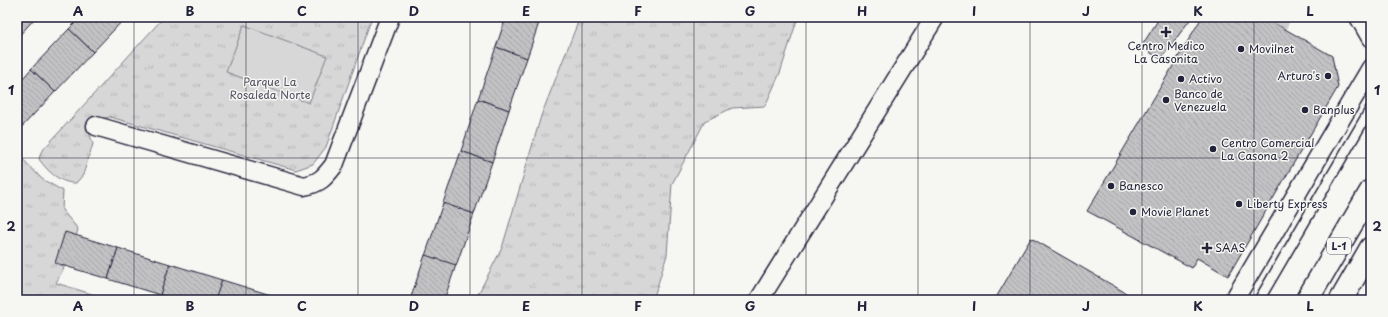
<svg xmlns="http://www.w3.org/2000/svg" width="1388" height="317" font-family="'Playpen Sans',sans-serif">
	<style>
		.grass { fill: url(#grass-tufts); stroke: #7c7c89 }
		.pitch { fill: #d7d7d7; stroke: #7c7c89 }
		.building { fill: url(#building-back-hatch); stroke: #22223b }
		.lines { fill: none; stroke-linecap: round; stroke-linejoin: round }
		.street-tunnel { stroke: #cccccd; stroke-width: 18; stroke-dasharray: 18 9; stroke-linecap: butt }
		.lane-casing { stroke: #22223b; stroke-width: 12 }
		.street-casing { stroke: #22223b; stroke-width: 21 }
		.primary-casing { stroke: #22223b; stroke-width: 25 }
		.lane { stroke: #f6f6f2; stroke-width: 9 }
		.street { stroke: #f6f6f2; stroke-width: 18 }
		.primary { stroke: #f6f6f2; stroke-width: 22 }
		.grid { fill: none; stroke: #22223b; stroke-width: 1; stroke-opacity: 0.55 }
		.poi-dot { fill: #22223b; stroke: #f6f6f2; stroke-width: 1.5 }
		.labels { text-anchor: middle; stroke-width: 3; stroke-linejoin: round; paint-order: stroke }
		.shield { fill: #f6f6f2; stroke: #626272; stroke-width: 1 }
		.shield-label { font-size: 10px; font-weight: bold; fill: #22223b }
		.poi-label { font-size: 11px; fill: #22223b; stroke: #f6f6f2; text-anchor: start }
		.park-label { font-size: 11px; fill: #4f4f62; stroke: #f6f6f2 }
		.neatline { fill: none; stroke: #22223b; stroke-width: 1.5 }
		.grid-label { font-size: 13px; text-anchor: middle; font-weight: bold; fill: #22223b }
	</style>
	<defs>
		<pattern id="grass-tufts" width="24" height="20" patternUnits="userSpaceOnUse"><rect width="24" height="20" fill="#d7d7d7"/><path d="M3 7l-1-3M5 7V3M7 7l1-3M15 17l-1-3M17 17v-4M19 17l1-3" fill="none" stroke="#b8b8b9"/></pattern>
		<pattern id="building-back-hatch" width="6" height="6" patternUnits="userSpaceOnUse"><rect width="6" height="6" fill="#c2c2c4"/><path d="M-1 5l2 2M0 0l6 6M5-1l2 2" fill="none" stroke="#a6a6a9"/></pattern>
	</defs>
	<rect width="100%" height="100%" fill="#f6f6f2"/>
	<filter id="ink" filterUnits="userSpaceOnUse"><feTurbulence type="fractalNoise" baseFrequency=".025" numOctaves="2"/><feDisplacementMap in="SourceGraphic" scale="8" xChannelSelector="R" yChannelSelector="G"/><feConvolveMatrix kernelMatrix="1 2 1 2 8 2 1 2 1" color-interpolation-filters="sRGB"/></filter>
	<g filter="url(#ink)">
		<g class="grass">
			<path d="M164 17H372L326 147 313 164 296 170 110 117 96 120C90 130 89 135 93 144L83 175 76 183C61 184 47 171 39 159L41 152Z"/>
			<polygon points="580,17 798,17 780,73 765,106 732,108 705,121 672,184 667,255 653,300 475,300 502,248 541,116"/>
			<polygon points="17,153 42,179 63,191 62,210 78,229 72,252 56,283 111,300 17,300"/>
		</g>
		<polygon class="pitch" points="244,25 327,56 309,103 226,72"/>
		<g class="building">
			<polygon points="17,17 36,17 17,38"/>
			<polygon points="81,17 126,17 93,52 69,29"/>
			<polygon points="506,17 541,17 527,58 496,47"/>
			<polygon points="1160,17 1192,17 1161,59 1141,47"/>
			<polygon points="1202,17 1264,17 1332,56 1338,87 1228,276 1197,258 1192,268 1087,211"/>
			<polygon points="69,29 93,52 55,92 31,69"/>
			<polygon points="496,47 527,58 509,110 478,99"/>
			<polygon points="31,69 55,92 17,132 17,85"/>
			<polygon points="478,99 509,110 492,162 461,151"/>
			<polygon points="461,151 492,162 474,214 443,203"/>
			<polygon points="443,203 474,214 456,266 425,256"/>
			<polygon points="65,232 118,248 108,279 55,263"/>
			<polygon points="1031,238 1138,300 1004,300 997,296"/>
			<polygon points="118,248 170,264 160,295 108,279"/>
			<polygon points="425,255 456,265 444,300 410,300"/>
			<polygon points="170,264 222,280 216,300 176,300 160,295"/>
			<polygon points="222,280 274,296 273,300 215,300"/>
			<polygon points="274,296 288,300 273,300"/>
		</g>
		<g class="lines">
			<polyline class="street-tunnel" points="1278,25 1282,17"/>
			<defs>
				<polyline id="lane" points="1259,300 1371,108"/>
				<g id="street">
					<polyline points="1359,17 1371,38"/>
					<path d="M96 126 304 186C320 183 324 178 334 165L390 17"/>
					<polyline points="759,300 935,17"/>
					<polyline points="1234,300 1371,68"/>
				</g>
				<g id="primary">
					<polyline points="1307,300 1371,191"/>
					<polyline points="1341,300 1371,248"/>
				</g>
			</defs>
			<use href="#lane" class="lane-casing"/>
			<use href="#street" class="street-casing"/>
			<use href="#primary" class="primary-casing"/>
			<use href="#lane" class="lane"/>
			<use href="#street" class="street"/>
			<use href="#primary" class="primary"/>
		</g>
	</g>
	<path class="grid" d="M134 17V300M246 17V300M358 17V300M470 17V300M582 17V300M694 17V300M806 17V300M918 17V300M1030 17V300M1142 17V300M1254 17V300M17 158H1371"/>
	<g class="poi-dot">
		<path d="M1164 26h4v4h4v4h-4v4h-4v-4h-4v-4h4z"/>
		<circle cx="1241" cy="49" r="4"/>
		<circle cx="1328" cy="76" r="4"/>
		<circle cx="1181" cy="79" r="4"/>
		<circle cx="1166" cy="100" r="4"/>
		<circle cx="1305" cy="110" r="4"/>
		<circle cx="1213" cy="149" r="4"/>
		<circle cx="1111" cy="186" r="4"/>
		<circle cx="1239" cy="204" r="4"/>
		<circle cx="1133" cy="212" r="4"/>
		<path d="M1205 242h4v4h4v4h-4v4h-4v-4h-4v-4h4z"/>
	</g>
	<g class="labels">
		<rect class="shield" x="1327" y="238" width="24" height="16" rx="3"/>
		<g class="shield-label">
			<text x="1339" y="250">L-1</text>
		</g>
		<g class="poi-label">
			<text x="1166" y="50" text-anchor="middle">Centro Medico<tspan x="1166" dy="13">La Casonita</tspan></text>
			<text x="1249" y="53">Movilnet</text>
			<text x="1320" y="80" text-anchor="end">Arturo's</text>
			<text x="1189" y="83">Activo</text>
			<text x="1174" y="98">Banco de<tspan x="1174" dy="13">Venezuela</tspan></text>
			<text x="1313" y="114">Banplus</text>
			<text x="1221" y="147">Centro Comercial<tspan x="1221" dy="13">La Casona 2</tspan></text>
			<text x="1119" y="190">Banesco</text>
			<text x="1247" y="208">Liberty Express</text>
			<text x="1141" y="216">Movie Planet</text>
			<text x="1215" y="252">SAAS</text>
		</g>
		<g class="park-label">
			<text x="270" y="86">Parque La<tspan x="270" dy="13">Rosaleda Norte</tspan></text>
		</g>
	</g>
	<rect width="1388" height="317" fill="none" stroke="#f6f6f2" stroke-width="44"/>
	<rect x="22" y="22" width="1344" height="273" class="neatline"/>
	<g class="grid-label">
		<text x="78" y="16">A</text>
		<text x="190" y="16">B</text>
		<text x="302" y="16">C</text>
		<text x="414" y="16">D</text>
		<text x="526" y="16">E</text>
		<text x="638" y="16">F</text>
		<text x="750" y="16">G</text>
		<text x="862" y="16">H</text>
		<text x="974" y="16">I</text>
		<text x="1086" y="16">J</text>
		<text x="1198" y="16">K</text>
		<text x="1310" y="16">L</text>
		<text x="11" y="95">1</text>
		<text x="1377" y="95">1</text>
		<text x="11" y="231">2</text>
		<text x="1377" y="231">2</text>
		<text x="78" y="311">A</text>
		<text x="190" y="311">B</text>
		<text x="302" y="311">C</text>
		<text x="414" y="311">D</text>
		<text x="526" y="311">E</text>
		<text x="638" y="311">F</text>
		<text x="750" y="311">G</text>
		<text x="862" y="311">H</text>
		<text x="974" y="311">I</text>
		<text x="1086" y="311">J</text>
		<text x="1198" y="311">K</text>
		<text x="1310" y="311">L</text>
	</g>
</svg>
